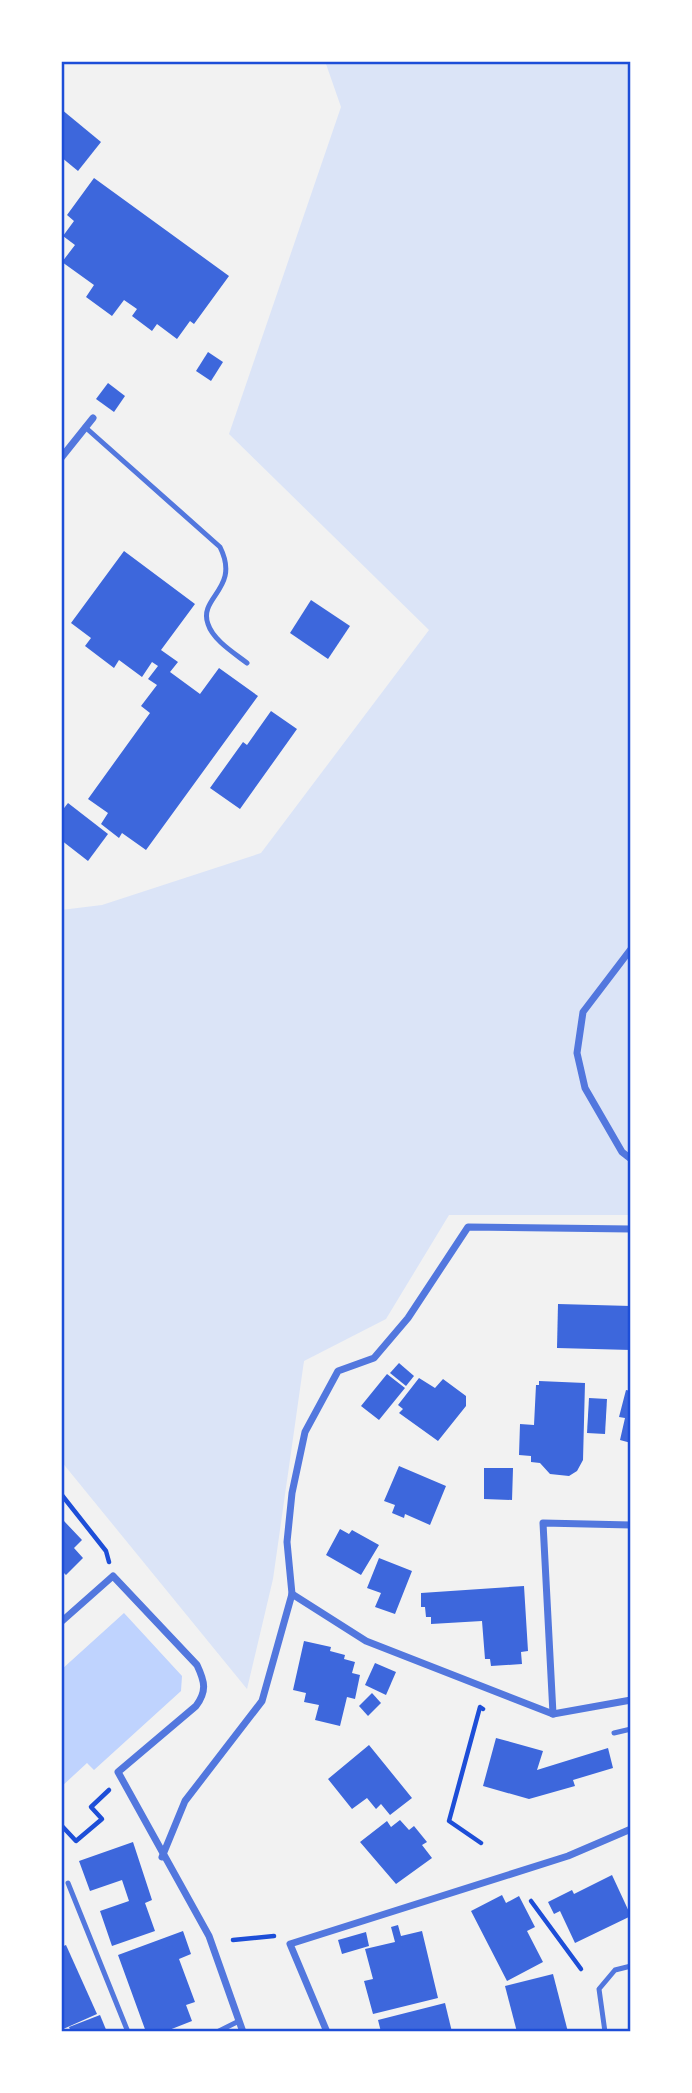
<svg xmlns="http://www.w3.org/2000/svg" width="692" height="2093" font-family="Helvetica,sans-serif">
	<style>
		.green { fill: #dbe4f7 }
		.water { fill: #bfd3fe }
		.building { fill: #3d67dc }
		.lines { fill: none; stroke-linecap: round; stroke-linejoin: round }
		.path { stroke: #1d4ed8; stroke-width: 4.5 }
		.service { stroke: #5277de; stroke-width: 5 }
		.minor { stroke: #5277de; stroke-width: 7 }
		.neatline { fill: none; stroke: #1d4ed8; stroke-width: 2.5 }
	</style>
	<rect width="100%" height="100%" fill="#f2f2f2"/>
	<polygon class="green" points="325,61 631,61 631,1215 449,1215 386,1319 304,1361 273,1579 247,1689 61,1461 61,910 102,905 261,853 429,630 229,434 341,107"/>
	<polygon class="water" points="124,1613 182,1676 181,1691 94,1770 87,1763 61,1787 61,1670"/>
	<g class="building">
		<polygon points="61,109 101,142 78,171 61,157"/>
		<polygon points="94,178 229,276 194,324 190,321 177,339 157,324 152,331 132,316 137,309 124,300 112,316 86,297 94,285 62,262 75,245 63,236 74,221 67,215"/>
		<polygon points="208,352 223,362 211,381 196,371"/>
		<polygon points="108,383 125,396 114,412 96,399"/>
		<polygon points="124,551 195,604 161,650 178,662 170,672 200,694 219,668 258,696 146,850 122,833 119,838 101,824 108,813 88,799 150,713 141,706 157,685 148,679 158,666 152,662 142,677 119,660 114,668 85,646 91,638 71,623"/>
		<polygon points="311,600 350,626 328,659 290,633"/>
		<polygon points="271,711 297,729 240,809 210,788 243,742 247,745"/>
		<polygon points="68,803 108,834 88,861 61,840 61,812"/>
		<polygon points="558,1304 631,1306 631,1350 557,1348"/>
		<polygon points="399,1363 414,1376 406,1386 390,1373"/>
		<polygon points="387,1374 405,1388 379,1420 361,1406"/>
		<polygon points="419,1378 435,1388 443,1379 466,1396 466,1406 438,1441 399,1413 403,1409 398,1405"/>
		<polygon points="539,1381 585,1383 583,1460 577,1471 569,1476 550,1474 540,1463 531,1462 531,1456 519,1455 520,1424 534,1425 536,1385 539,1385"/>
		<polygon points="626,1390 631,1391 631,1443 620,1440 625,1418 619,1417"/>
		<polygon points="589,1398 607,1399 605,1434 587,1433"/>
		<polygon points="399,1466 446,1486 430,1525 405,1514 404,1518 392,1513 395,1505 384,1501"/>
		<polygon points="484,1468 513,1468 512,1500 484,1499"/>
		<polygon points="64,1521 82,1540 74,1548 83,1558 66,1575 61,1570 61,1524"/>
		<polygon points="340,1529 349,1534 352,1530 379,1545 361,1575 326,1555"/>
		<polygon points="379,1558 412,1571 395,1614 375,1607 381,1593 367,1588"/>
		<polygon points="524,1586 528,1651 521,1652 522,1664 491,1666 490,1659 485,1659 482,1621 431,1624 431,1617 426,1617 425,1607 421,1607 421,1593"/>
		<polygon points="304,1641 331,1647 330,1651 345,1655 344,1659 355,1662 352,1673 360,1675 355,1699 347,1697 340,1726 315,1720 319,1705 304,1702 306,1693 293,1690"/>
		<polygon points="375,1663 396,1672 386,1695 365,1685"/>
		<polygon points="372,1693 381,1703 368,1716 359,1706"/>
		<polygon points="496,1738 543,1751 537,1770 608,1748 613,1768 573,1780 575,1786 529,1799 483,1786"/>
		<polygon points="369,1745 412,1798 390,1815 381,1804 376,1809 367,1798 352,1809 328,1779"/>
		<polygon points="400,1820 409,1830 414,1826 427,1842 422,1845 432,1858 396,1884 360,1842 387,1821 391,1827"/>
		<polygon points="133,1842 152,1900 145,1903 155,1931 112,1946 100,1911 129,1901 122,1880 90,1891 79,1861"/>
		<polygon points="612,1875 631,1916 575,1943 560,1911 554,1914 548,1902 572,1890 574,1894"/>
		<polygon points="502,1895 506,1903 519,1896 535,1927 527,1931 543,1962 507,1981 471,1911"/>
		<polygon points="398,1925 401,1936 422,1931 438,1998 373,2014 364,1981 373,1979 365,1949 395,1942 391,1927"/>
		<polygon points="183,1931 191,1954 179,1959 195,2002 186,2005 192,2021 164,2032 146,2032 118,1955"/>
		<polygon points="366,1932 369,1946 342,1954 338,1940"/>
		<polygon points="66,1945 97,2014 61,2030 61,1947"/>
		<polygon points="553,1974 568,2032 517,2032 505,1986"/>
		<polygon points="445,2003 452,2032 381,2032 378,2020"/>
		<polygon points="100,2015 107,2032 71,2032 69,2027"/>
	</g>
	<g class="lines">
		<g class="path">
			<polyline points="61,1494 106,1551 109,1562"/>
			<polyline points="61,1825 76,1841 102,1819 91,1807 109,1790"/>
			<polyline points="481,1843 449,1821 480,1707 483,1709"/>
			<polyline points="531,1901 581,1969"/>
			<polyline points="233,1940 274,1936"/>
		</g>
		<g class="service">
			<path d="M85 427 220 547C241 589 198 597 208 624 213 640 234 653 247 663"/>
			<polyline points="614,1733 631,1729"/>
			<polyline points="68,1883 128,2032"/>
			<polyline points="217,2032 239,2021"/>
			<polyline points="605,2032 599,1989 615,1970 631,1966"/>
		</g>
		<g class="minor">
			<polyline points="61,458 93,418"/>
			<polyline points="631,949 583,1012 577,1053 585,1088 622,1152 631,1159"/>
			<polyline points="292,1594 366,1641 553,1714 631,1700"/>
			<path d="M61 1622 113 1576 197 1665C205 1682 207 1691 196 1706L118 1772 209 1936 243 2032"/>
			<polyline points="553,1714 543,1523 631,1525"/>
			<polyline points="162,1857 185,1801 262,1701 292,1594 287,1542 292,1493 305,1432 338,1371 374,1358 408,1318 468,1227 631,1229"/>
			<polyline points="327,2032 290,1944 568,1856 631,1829"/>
		</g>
	</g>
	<rect width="692" height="2093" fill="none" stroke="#ffffff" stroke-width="126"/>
	<rect x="63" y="63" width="566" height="1967" class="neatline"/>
</svg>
